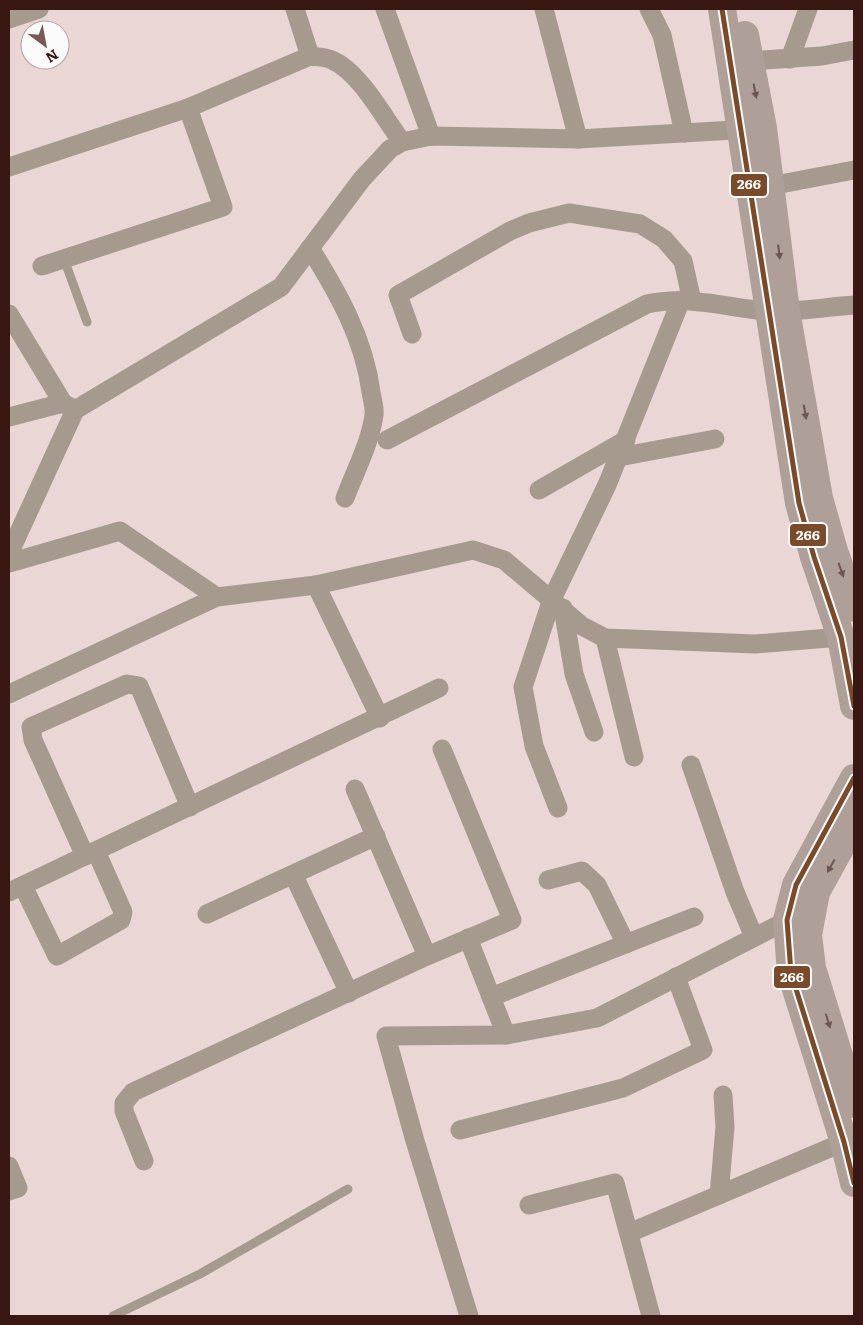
<svg xmlns="http://www.w3.org/2000/svg" width="863" height="1325" font-family="Literata,serif">
	<style>
		.lines { fill: none; stroke-linecap: round; stroke-linejoin: round }
		.lane { stroke: #a69a8e; stroke-width: 9 }
		.street { stroke: #a69a8e; stroke-width: 19 }
		.primary { stroke: #ae9f98; stroke-width: 28 }
		.bus-1-casing { stroke: #fafafa; stroke-width: 9 }
		.bus-1 { stroke: #7a4b2a; stroke-width: 5 }
		.oneway { fill: #6e554f }
		.line-badge { stroke: #fafafa; stroke-width: 2 }
		.badge-label { font-size: 14px; text-anchor: middle; font-weight: bold; fill: #fff }
	</style>
	<rect width="100%" height="100%" fill="#ead6d4"/>
	<g class="lines">
		<g class="lane">
			<polyline points="64,259 87,322"/>
			<polyline points="113,1316 200,1274 348,1189"/>
		</g>
		<g class="street">
			<polyline points="295,9 310,56"/>
			<polyline points="385,9 431,136"/>
			<polyline points="544,9 578,139"/>
			<polyline points="649,9 662,35 684,133"/>
			<polyline points="9,19 39,9"/>
			<polyline points="790,59 808,9"/>
			<polyline points="749,61 822,56 854,50"/>
			<path d="M9 167 188 108 310 56C317 57 326 57 332 60 360 72 384 118 402 142"/>
			<polyline points="770,186 854,170"/>
			<path d="M310 248C338 293 364 338 371 392 372 399 375 408 374 415 370 444 355 471 345 498"/>
			<polyline points="42,266 223,207 188,108"/>
			<polyline points="9,314 63,403 75,410"/>
			<polyline points="412,334 398,295 510,231 529,223 569,213 640,224 664,239 683,261 692,301"/>
			<polyline points="9,417 63,403"/>
			<path d="M387 440 647 304C686 295 726 307 765 311 794 313 825 307 854 305"/>
			<polyline points="619,457 715,439"/>
			<polyline points="539,490 626,440"/>
			<polyline points="9,554 75,410 281,287 362,179 390,149 402,142 431,136 578,139 752,129"/>
			<polyline points="9,563 120,531 217,597"/>
			<polyline points="316,585 380,718"/>
			<polyline points="563,608 574,674 594,732"/>
			<polyline points="605,638 634,757"/>
			<polyline points="9,694 217,597 316,585 473,550 504,560 582,626 605,638 755,644 841,637"/>
			<polyline points="691,765 735,892 754,937"/>
			<polyline points="355,789 427,956"/>
			<polyline points="558,808 534,746 523,687 552,599 607,485 681,300"/>
			<polyline points="85,856 33,740 31,727 127,684 139,686 190,807"/>
			<polyline points="294,876 349,993"/>
			<polyline points="548,880 582,871 597,885 626,944"/>
			<polyline points="23,886 57,956 121,920 123,912 96,851"/>
			<polyline points="9,892 439,688"/>
			<polyline points="207,914 376,836"/>
			<polyline points="468,938 506,1035"/>
			<polyline points="491,997 694,917"/>
			<polyline points="460,1130 623,1088 703,1050 676,977"/>
			<polyline points="144,1161 124,1111 124,1103 133,1092 427,956 512,920 442,749"/>
			<polyline points="9,1166 18,1188 9,1191"/>
			<polyline points="719,1195 725,1127 723,1095"/>
			<polyline points="529,1205 615,1183 651,1316"/>
			<polyline points="629,1233 844,1142"/>
			<polyline points="469,1316 415,1141 386,1036 506,1035 597,1018 796,916"/>
		</g>
		<g class="primary">
			<polyline points="722,9 799,503 814,557 841,637 854,706"/>
			<polyline points="745,35 763,128 786,311 819,498 834,551 854,608"/>
			<polyline points="854,778 796,885 787,920 791,973 844,1142 854,1183"/>
			<polyline points="854,823 816,892 808,935 812,968 854,1104"/>
		</g>
		<defs>
			<g id="bus-1">
				<polyline points="722,9 799,503 814,557 841,637 854,706"/>
				<polyline points="854,778 796,885 787,920 791,973 844,1142 854,1183"/>
			</g>
		</defs>
		<use href="#bus-1" class="bus-1-casing"/>
		<use href="#bus-1" class="bus-1"/>
	</g>
	<defs><path id="oneway-solid" d="M-6-.8H1V-3.2L6.5 0L1 3.2V.8H-6Z" transform="scale(1.25)"/></defs>
	<g class="oneway">
		<use href="#oneway-solid" transform="translate(755 91) rotate(79)"/>
		<use href="#oneway-solid" transform="translate(779 252) rotate(83)"/>
		<use href="#oneway-solid" transform="translate(805 412) rotate(80)"/>
		<use href="#oneway-solid" transform="translate(841 570) rotate(70)"/>
		<use href="#oneway-solid" transform="translate(831 866) rotate(119)"/>
		<use href="#oneway-solid" transform="translate(828 1021) rotate(73)"/>
	</g>
	<g class="line-badge">
		<rect x="730" y="173" width="38" height="24" rx="5" fill="#7a4b2a"/>
		<rect x="789" y="523" width="38" height="24" rx="5" fill="#7a4b2a"/>
		<rect x="773" y="965" width="38" height="24" rx="5" fill="#7a4b2a"/>
	</g>
	<g class="badge-label">
		<text x="749" y="189">266</text>
		<text x="808" y="540">266</text>
		<text x="792" y="982">266</text>
	</g>
	<rect width="863" height="1325" fill="none" stroke="#391814" stroke-width="20"/>
	<g transform="translate(45 45) rotate(148)"><circle r="24" fill="#fafafa" stroke="#ada09e"/>
	<path d="M0-4L9 19L0 12L-9 19Z" fill="#775a57"/>
	<text y="-8" font-size="14" font-weight="bold" text-anchor="middle" fill="#391814">N</text>
	</g>
</svg>
